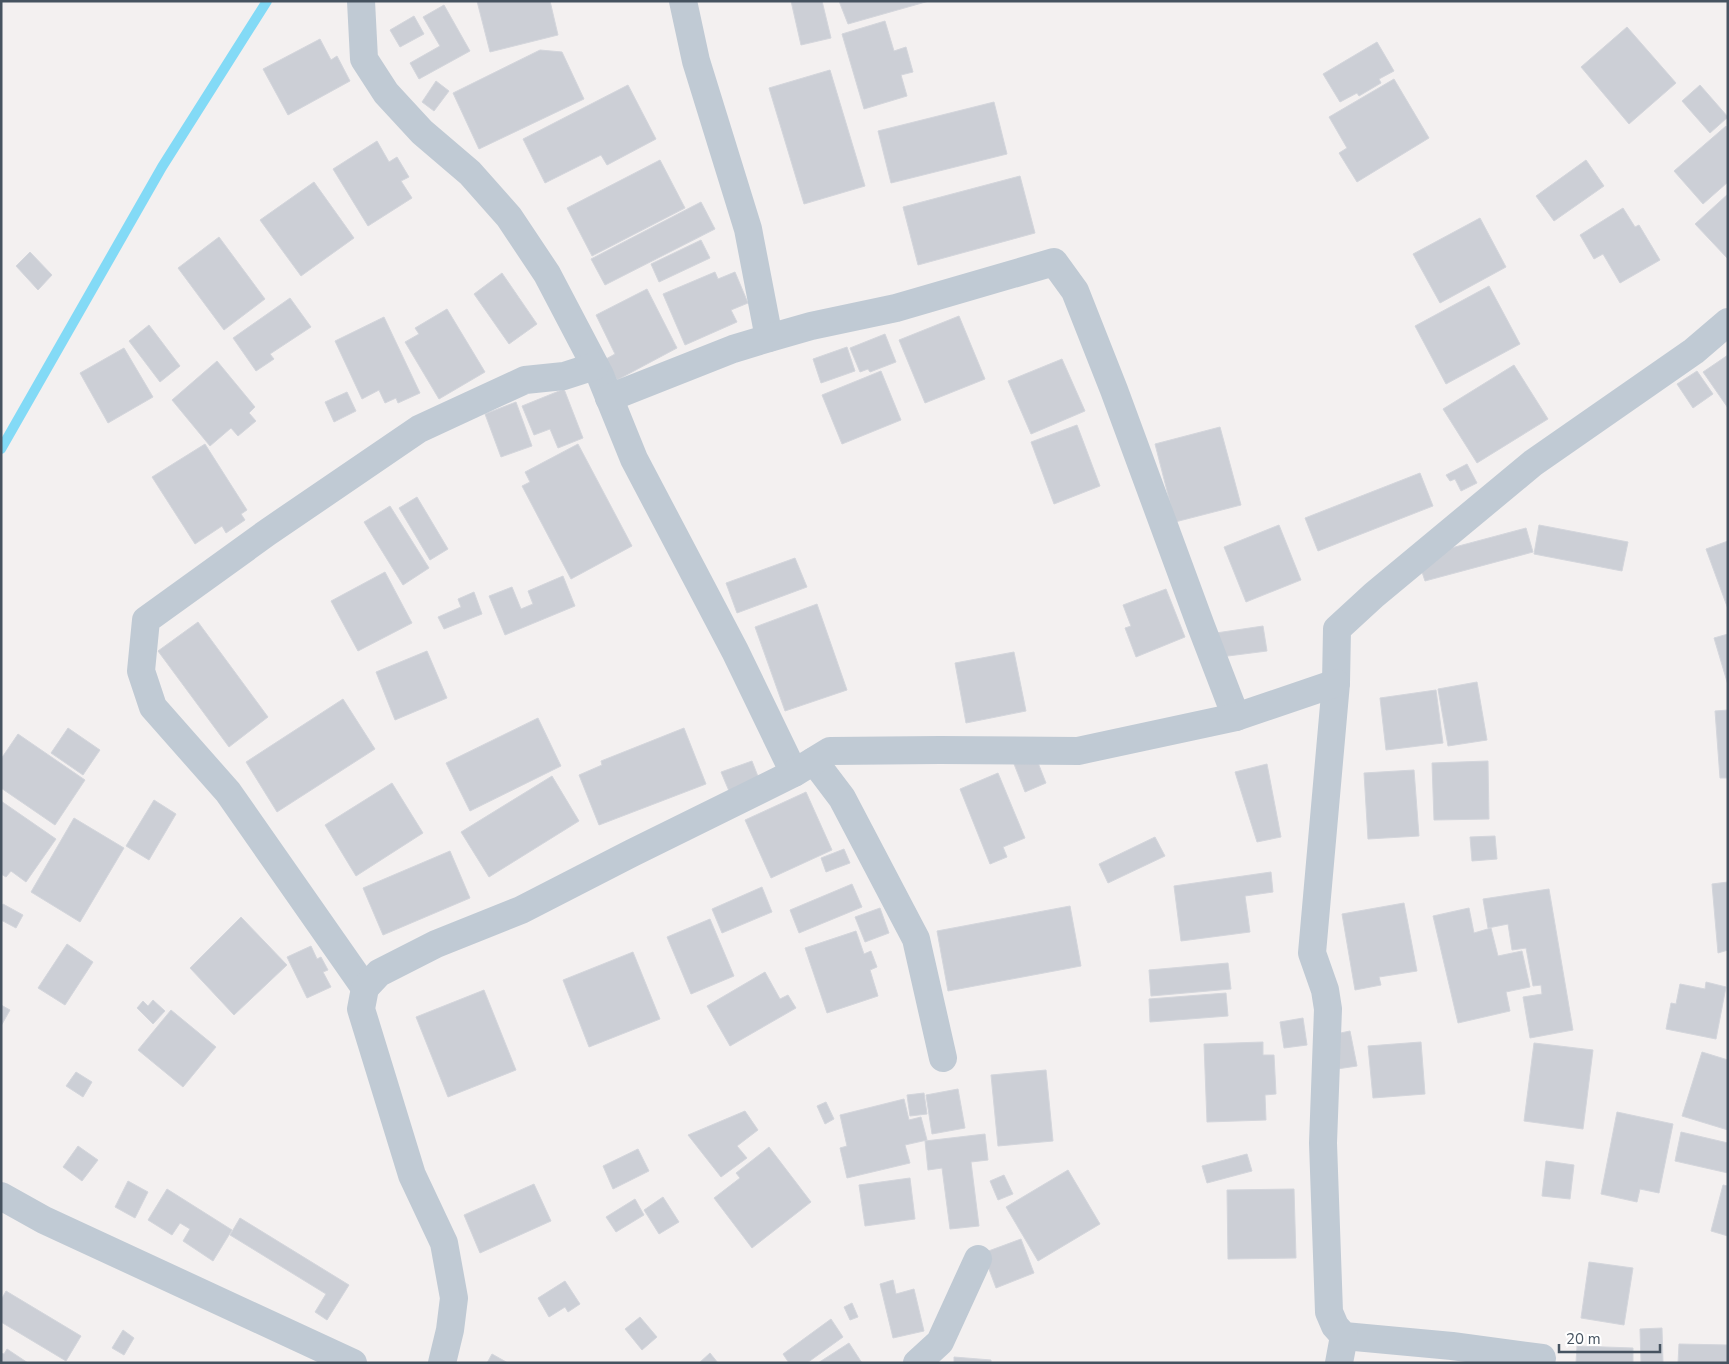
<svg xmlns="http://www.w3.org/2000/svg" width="1729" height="1364" font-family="'Nunito Sans',sans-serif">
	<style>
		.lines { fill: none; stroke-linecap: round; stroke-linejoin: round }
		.stream { stroke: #83daf6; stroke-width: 10 }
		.building { fill: #cccfd6; stroke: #d4d6dc }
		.minor { stroke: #c0cad4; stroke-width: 28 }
	</style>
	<rect width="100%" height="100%" fill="#f3f0f0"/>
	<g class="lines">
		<polyline class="stream" points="1,449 162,167 267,1"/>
	</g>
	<g class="building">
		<polygon points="477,1 550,1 558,35 490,52"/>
		<polygon points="791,1 822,1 831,38 801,45"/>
		<polygon points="839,1 929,1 848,24"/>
		<polygon points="444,5 470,51 419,79 410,63 440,46 423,17"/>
		<polygon points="414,16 424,34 400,47 390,30"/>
		<polygon points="885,21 894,51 906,47 913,72 901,75 907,96 864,109 842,34"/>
		<polygon points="1627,27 1676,83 1629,124 1581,67"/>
		<polygon points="320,39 331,60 337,56 350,81 288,115 263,69"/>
		<polygon points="1377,42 1394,71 1379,79 1381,83 1359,96 1357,93 1340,102 1323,74"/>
		<polygon points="540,50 562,52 584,99 479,149 453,93"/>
		<polygon points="830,70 865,186 804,204 769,88"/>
		<polygon points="1394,79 1429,138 1357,182 1339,153 1347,148 1329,117"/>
		<polygon points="436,81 449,91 434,111 422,102"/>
		<polygon points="628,85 656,139 607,165 601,155 545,183 523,139"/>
		<polygon points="1700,85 1728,117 1710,133 1682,101"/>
		<polygon points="994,102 1007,154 891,183 878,131"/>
		<polygon points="1726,126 1728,129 1728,182 1703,204 1674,171"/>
		<polygon points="377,141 389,162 397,157 409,177 401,181 412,198 368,226 333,169"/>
		<polygon points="660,160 685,208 592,256 567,208"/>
		<polygon points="1586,160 1604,186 1554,221 1536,196"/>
		<polygon points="1020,176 1035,233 918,265 903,207"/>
		<polygon points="314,182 354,238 301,276 260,220"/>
		<polygon points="1728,194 1728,259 1695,224"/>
		<polygon points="701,202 715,229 605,285 591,259"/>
		<polygon points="1623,208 1635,227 1639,225 1660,260 1620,283 1603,254 1594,259 1580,235"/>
		<polygon points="1480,218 1506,267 1440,303 1413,254"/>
		<polygon points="219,237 265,299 224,330 178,268"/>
		<polygon points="701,240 710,258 659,282 651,264"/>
		<polygon points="30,252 52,275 38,290 16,266"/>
		<polygon points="715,272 718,279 735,272 748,303 731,310 737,322 685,345 663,294"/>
		<polygon points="502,273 537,324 509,344 474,294"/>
		<polygon points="1489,286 1520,344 1446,384 1415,326"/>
		<polygon points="647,289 677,348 617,380 606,359 615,354 596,315"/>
		<polygon points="290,298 311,327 270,354 274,359 256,371 233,338"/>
		<polygon points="447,309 485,372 439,399 405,342 419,334 415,328"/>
		<polygon points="959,316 985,379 925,403 899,340"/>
		<polygon points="384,317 420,393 398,403 396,398 385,403 379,390 362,399 335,341"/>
		<polygon points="149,325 180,366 160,382 129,341"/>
		<polygon points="885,334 896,362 870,372 868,369 860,372 850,348"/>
		<polygon points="847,347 855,371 821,383 813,359"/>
		<polygon points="124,348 153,397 108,423 80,373"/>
		<polygon points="1728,355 1728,408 1703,372"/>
		<polygon points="1062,359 1085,411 1031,434 1008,381"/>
		<polygon points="217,361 255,407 249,413 256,421 238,436 231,428 210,446 172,400"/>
		<polygon points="1514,365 1548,419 1477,463 1443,409"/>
		<polygon points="881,371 901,420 842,444 822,395"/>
		<polygon points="1697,371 1713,394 1693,408 1677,384"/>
		<polygon points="564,389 583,438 558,448 550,429 534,435 522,406"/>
		<polygon points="347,392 356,411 334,422 325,402"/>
		<polygon points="516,402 532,446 501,457 485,414"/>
		<polygon points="1077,425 1100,486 1054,504 1031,442"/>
		<polygon points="1220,427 1241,505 1175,522 1155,444"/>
		<polygon points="205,444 247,510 241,514 245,520 226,533 222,526 195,544 152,477"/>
		<polygon points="578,444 632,546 571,579 522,486 530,482 525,472"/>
		<polygon points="1467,464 1477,483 1461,491 1455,479 1450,481 1446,475"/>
		<polygon points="1420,473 1433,506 1318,551 1305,518"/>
		<polygon points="417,497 448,549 430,560 399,508"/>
		<polygon points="390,506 429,568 403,585 364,522"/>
		<polygon points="1279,525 1301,580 1246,602 1224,547"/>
		<polygon points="1539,525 1628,542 1622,571 1534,554"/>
		<polygon points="1526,528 1533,552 1425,581 1421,569 1425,555"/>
		<polygon points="1728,541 1728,609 1706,549"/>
		<polygon points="795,558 807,587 737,613 726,583"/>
		<polygon points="385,572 412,623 358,651 331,601"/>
		<polygon points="563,576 575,606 505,635 489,596 512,587 521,609 533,604 528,591"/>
		<polygon points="1166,589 1185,637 1136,657 1125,628 1131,626 1123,605"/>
		<polygon points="474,592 482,614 444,629 438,617 461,607 458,599"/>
		<polygon points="817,604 847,690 785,711 755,627"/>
		<polygon points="198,622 268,717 229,747 158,651"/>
		<polygon points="1263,626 1267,651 1220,657 1216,633"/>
		<polygon points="1728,634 1728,685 1714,638"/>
		<polygon points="427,651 447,698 395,720 376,672"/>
		<polygon points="1014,652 1026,711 966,723 955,663"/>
		<polygon points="1477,682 1487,740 1448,746 1438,689"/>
		<polygon points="1436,690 1443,743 1386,750 1380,698"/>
		<polygon points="343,699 375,749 277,812 246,762"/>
		<polygon points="1728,710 1728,778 1720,778 1715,711"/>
		<polygon points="538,718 561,766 470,811 446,763"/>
		<polygon points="68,728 100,750 83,775 51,753"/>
		<polygon points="684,728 706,784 599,825 579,775 602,765 601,761"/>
		<polygon points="18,734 85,780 55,825 1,788 1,759"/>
		<polygon points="1035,755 1046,783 1025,792 1014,764"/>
		<polygon points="752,761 759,779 729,791 721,772"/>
		<polygon points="1488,761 1489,819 1434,820 1432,763"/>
		<polygon points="1267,764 1281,837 1257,842 1235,772"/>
		<polygon points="1414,770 1419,836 1368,839 1364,773"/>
		<polygon points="998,773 1025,838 1003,847 1007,857 990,864 960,789"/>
		<polygon points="552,776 579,821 489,877 461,832"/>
		<polygon points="392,783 423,833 356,876 325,825"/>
		<polygon points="806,792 832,850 771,878 745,820"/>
		<polygon points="154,800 176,814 149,860 126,846"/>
		<polygon points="1,801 56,839 26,882 11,871 6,877 1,874"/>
		<polygon points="74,818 124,848 80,922 31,892"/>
		<polygon points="1495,836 1497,859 1472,861 1470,837"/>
		<polygon points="1155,837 1165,856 1108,883 1099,864"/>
		<polygon points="844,849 850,863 826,872 821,858"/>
		<polygon points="450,851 470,898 383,935 363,888"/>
		<polygon points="1271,872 1273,892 1245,896 1250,932 1181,941 1174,886"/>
		<polygon points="1728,882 1728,950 1718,953 1712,884"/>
		<polygon points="852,884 862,907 799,933 790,910"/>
		<polygon points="762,887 772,912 722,933 712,909"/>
		<polygon points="1549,889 1573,1030 1530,1038 1523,997 1542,994 1541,985 1533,986 1526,948 1512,950 1508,924 1488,928 1483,899"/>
		<polygon points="1404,903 1417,971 1379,977 1381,985 1355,990 1342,914"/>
		<polygon points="3,904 23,915 16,928 1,920 1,907"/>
		<polygon points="1070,906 1081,966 948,991 937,931"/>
		<polygon points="880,908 889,933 865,942 855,917"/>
		<polygon points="1469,908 1474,933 1491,928 1498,956 1522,951 1530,987 1506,992 1510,1011 1458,1023 1433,916"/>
		<polygon points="241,917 287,965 234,1015 190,968"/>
		<polygon points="710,919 734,976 691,994 667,937"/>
		<polygon points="856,931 864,954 871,951 877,967 870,970 878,996 827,1013 805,948"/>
		<polygon points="67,944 93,962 65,1005 38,988"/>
		<polygon points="311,946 317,959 321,957 328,970 323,972 331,987 307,998 287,957"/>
		<polygon points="633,952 660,1019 589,1047 563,980"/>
		<polygon points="1228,963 1231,989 1151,996 1149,970"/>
		<polygon points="765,972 780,999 788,995 796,1008 730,1046 707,1006"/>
		<polygon points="1706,982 1726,987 1716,1039 1666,1029 1671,1003 1676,1004 1680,984 1705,989"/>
		<polygon points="484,990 516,1070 448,1097 416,1017"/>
		<polygon points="1226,993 1228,1016 1150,1022 1149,999"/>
		<polygon points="153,1000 165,1011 153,1024 137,1008 143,1001 148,1006"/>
		<polygon points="1,1005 10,1010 1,1026"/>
		<polygon points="171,1010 216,1047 183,1087 138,1050"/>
		<polygon points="1303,1018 1307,1045 1284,1048 1280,1022"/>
		<polygon points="1350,1031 1357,1066 1337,1069 1331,1035"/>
		<polygon points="1263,1042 1263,1055 1274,1055 1276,1094 1265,1095 1266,1120 1207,1122 1204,1044"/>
		<polygon points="1421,1042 1425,1094 1373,1098 1368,1046"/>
		<polygon points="1534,1043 1593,1050 1583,1129 1524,1121"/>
		<polygon points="1702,1052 1728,1060 1728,1130 1682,1116"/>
		<polygon points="1046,1070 1053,1141 998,1146 991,1075"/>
		<polygon points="76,1072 92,1082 83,1097 66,1086"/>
		<polygon points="958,1089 965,1128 932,1134 926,1095"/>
		<polygon points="924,1093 927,1114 910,1116 907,1095"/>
		<polygon points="904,1099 909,1120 921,1117 927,1140 905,1145 910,1163 847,1178 840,1148 847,1146 840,1115"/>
		<polygon points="826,1102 834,1119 825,1124 817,1106"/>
		<polygon points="745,1111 758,1130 737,1146 747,1158 721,1177 688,1135"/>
		<polygon points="1617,1112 1673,1124 1659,1193 1640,1189 1637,1202 1601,1194"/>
		<polygon points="1681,1132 1728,1143 1728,1173 1675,1161"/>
		<polygon points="985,1134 988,1160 971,1162 979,1226 950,1229 942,1168 928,1170 925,1141"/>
		<polygon points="78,1146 98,1160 82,1181 63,1167"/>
		<polygon points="769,1147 811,1202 752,1248 714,1198 740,1178 736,1173"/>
		<polygon points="638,1149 649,1171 613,1189 603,1166"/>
		<polygon points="1247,1154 1252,1171 1207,1183 1202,1166"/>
		<polygon points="1546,1161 1574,1165 1570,1199 1542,1196"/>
		<polygon points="1068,1170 1100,1224 1038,1261 1006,1207"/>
		<polygon points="1004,1175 1013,1194 998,1200 990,1181"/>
		<polygon points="910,1178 915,1219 865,1226 859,1185"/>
		<polygon points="128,1181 148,1192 135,1218 115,1207"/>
		<polygon points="534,1184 551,1221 480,1253 464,1215"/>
		<polygon points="1723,1185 1728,1186 1728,1236 1711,1231"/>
		<polygon points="167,1189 232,1230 213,1261 183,1241 190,1229 180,1223 172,1235 148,1220"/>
		<polygon points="1294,1189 1296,1258 1228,1259 1227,1190"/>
		<polygon points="663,1197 679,1222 659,1234 644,1210"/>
		<polygon points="635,1199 644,1215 616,1232 606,1217"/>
		<polygon points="240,1218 349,1285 327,1320 315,1312 326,1294 230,1235"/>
		<polygon points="1021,1239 1034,1273 996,1288 983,1253"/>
		<polygon points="1589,1262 1633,1268 1624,1325 1581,1318"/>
		<polygon points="893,1280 896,1294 914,1289 924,1331 893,1338 880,1284"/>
		<polygon points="565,1281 580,1304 568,1312 565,1307 549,1317 538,1298"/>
		<polygon points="6,1291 81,1336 66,1361 1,1322 1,1300"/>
		<polygon points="852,1303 858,1317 850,1320 844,1307"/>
		<polygon points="640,1317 657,1337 642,1350 625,1329"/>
		<polygon points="831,1319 843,1337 807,1363 789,1363 783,1354"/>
		<polygon points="1662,1328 1663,1363 1641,1363 1640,1329"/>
		<polygon points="123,1330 134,1338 124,1355 112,1348"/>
		<polygon points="849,1343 862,1363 818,1363"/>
		<polygon points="1679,1344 1728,1345 1728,1363 1678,1363"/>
		<polygon points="1577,1346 1633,1348 1633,1363 1576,1363"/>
		<polygon points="7,1349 28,1363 1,1363 1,1353 4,1354"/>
		<polygon points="710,1353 718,1363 699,1363"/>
		<polygon points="492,1354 508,1363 487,1363"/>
		<polygon points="954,1357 991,1360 991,1363 954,1363"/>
	</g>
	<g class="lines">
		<g class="minor">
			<polyline points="361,1 364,59 386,93 422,132 470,173 509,217 547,274 600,375 634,459 735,651 794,773"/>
			<polyline points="683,1 696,61 748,229 769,338"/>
			<polyline points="609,398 733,349 769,338 811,326 896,308 1054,262 1075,291 1114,390 1201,626 1236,717"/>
			<polyline points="814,761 842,798 916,939 943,1058"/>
			<polyline points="365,988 228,792 153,707 141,671 146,620 268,532 419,429 525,380 564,376 595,366"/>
			<polyline points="1,1196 44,1220 353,1363"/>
			<polyline points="1542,1358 1452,1346 1344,1336 1335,1326 1329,1312 1323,1143 1328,1009 1325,990 1312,953 1336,683 1337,629 1374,595 1533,463 1694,351 1728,322"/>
			<polyline points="442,1363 450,1330 454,1298 444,1243 412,1175 361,1009 365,988 379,973 436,944 521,910 632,853 794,773 830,751 940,750 1078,751 1236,717 1336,683"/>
			<polyline points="917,1363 940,1342 978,1259"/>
			<polyline points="1339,1363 1344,1336"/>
		</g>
	</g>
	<rect width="1729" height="1364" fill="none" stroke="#465360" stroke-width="5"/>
	<path d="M1559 1344v8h101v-8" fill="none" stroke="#465360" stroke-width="2.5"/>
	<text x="1566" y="1344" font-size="15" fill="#465360" stroke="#ffffff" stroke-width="4" paint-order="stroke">20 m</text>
</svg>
